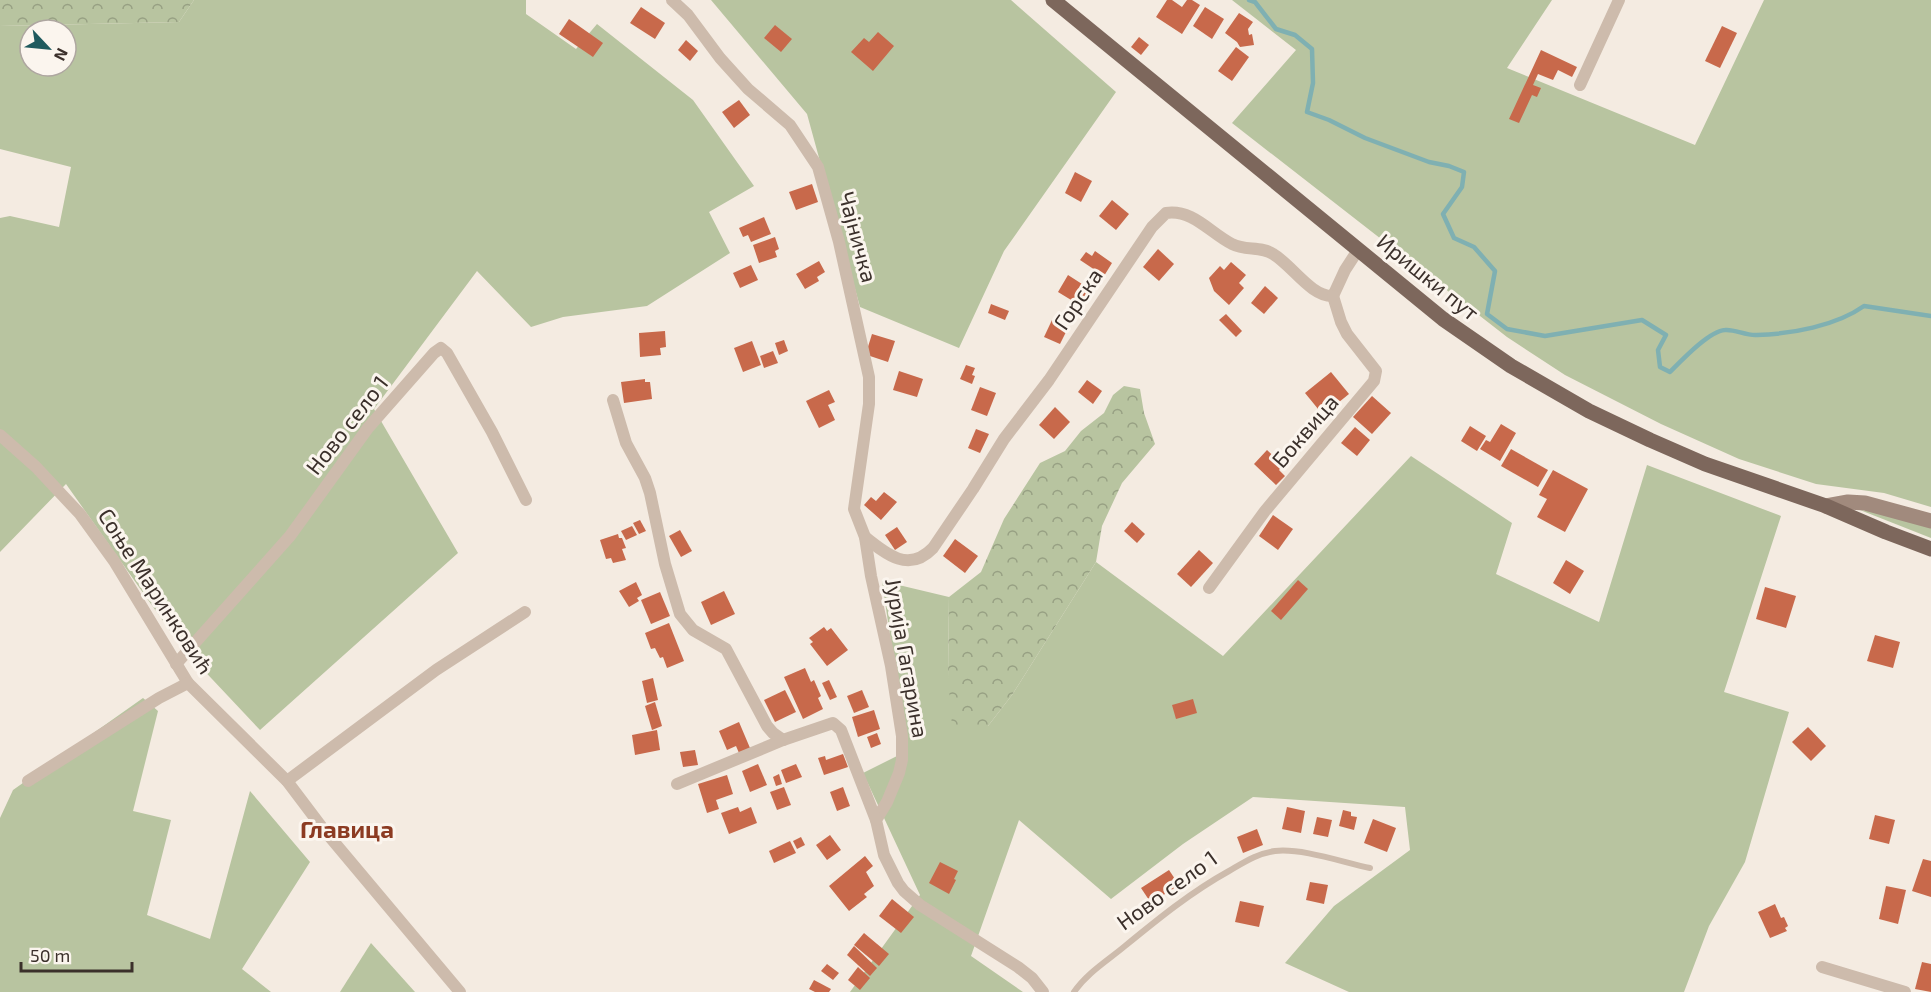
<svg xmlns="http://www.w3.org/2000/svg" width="1931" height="992" font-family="'Exo 2',sans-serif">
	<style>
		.green { fill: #b8c4a0; fill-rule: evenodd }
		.forest { fill: url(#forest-crowns) }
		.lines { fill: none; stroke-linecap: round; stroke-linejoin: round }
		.stream { stroke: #7fb0b2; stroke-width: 4.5 }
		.building { fill: #c8694b }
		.lane { stroke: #cdbbac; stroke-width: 6 }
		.street { stroke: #cdbbac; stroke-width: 12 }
		.secondary { stroke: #a18a7d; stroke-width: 15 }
		.primary { stroke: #7d675c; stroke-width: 15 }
		.labels { text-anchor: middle; stroke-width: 6; stroke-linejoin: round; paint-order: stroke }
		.street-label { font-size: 22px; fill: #3b302b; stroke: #fbf5ee }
		.neighbourhood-label { font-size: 24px; font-weight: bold; fill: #8c3b22; stroke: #fbf5ee }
	</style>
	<defs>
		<pattern id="forest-crowns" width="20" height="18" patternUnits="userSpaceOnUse" patternTransform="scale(1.5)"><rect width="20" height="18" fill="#b8c4a0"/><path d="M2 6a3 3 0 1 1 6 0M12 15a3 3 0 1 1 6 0" fill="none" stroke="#97a083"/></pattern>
	</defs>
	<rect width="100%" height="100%" fill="#f4ebe1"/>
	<g class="green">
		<path d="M194 0H526V14L576 49 597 24 693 100 754 186 709 212 730 253 647 306 563 317 531 327 477 271 374 409 458 553 260 730 180 645 66 484 0 552V218L10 216 59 227 71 167 0 149V26L179 22ZM30 30H66V66H30Z"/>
		<polygon points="711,0 1011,0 1116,92 1004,251 959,348 860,307 807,114"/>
		<polygon points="1232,0 1552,0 1507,68 1695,145 1764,0 1931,0 1931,507 1884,493 1816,484 1739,459 1661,424 1565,375 1507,337 1232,123 1296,50"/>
		<polygon points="1411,456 1512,523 1496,574 1599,622 1647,465 1781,516 1724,692 1789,712 1745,862 1709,926 1684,992 1349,992 1285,963 1334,906 1410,850 1405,807 1253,797 1183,844 1111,899 1019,820 971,956 1023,992 850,992 920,895 863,773 907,751 882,581 949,597 948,677 988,726 1012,695 1096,562 1223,656"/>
		<polygon points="1860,510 1877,512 1931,528 1931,538"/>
		<polygon points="143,698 158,711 133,811 171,820 147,915 210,939 250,791 310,862 242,969 271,992 0,992 0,818 13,790"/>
		<polygon points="371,943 415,992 340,992"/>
	</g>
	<g class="forest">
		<polygon points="0,0 194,0 179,22 0,26"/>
		<polygon points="1124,386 1140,389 1144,413 1155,444 1122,483 1102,526 1096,562 1012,695 988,726 968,732 952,726 948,677 949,597 981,572 1004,519 1040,463 1065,451 1081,431 1104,413 1113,395"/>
	</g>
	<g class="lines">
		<path class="stream" d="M1249 0 1255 2 1276 29 1295 35 1312 49 1313 83 1307 112 1329 120 1365 138 1429 162 1449 166 1464 172 1462 187 1443 214 1454 238 1474 247 1495 271 1487 314 1507 329 1545 336 1642 320 1666 335 1658 350 1660 367 1670 372C1681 361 1709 331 1725 330 1735 329 1746 336 1757 335 1791 334 1836 326 1864 306L1931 316"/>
	</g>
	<g class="building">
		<polygon points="1167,0 1172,0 1182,7 1187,0 1192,0 1200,5 1182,34 1156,17"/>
		<polygon points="641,7 665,23 655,39 630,23"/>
		<polygon points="1205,7 1224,19 1212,39 1193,26"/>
		<polygon points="1239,13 1253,22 1248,29 1249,35 1252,34 1254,45 1240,47 1237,42 1225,33"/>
		<polygon points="569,19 603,43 593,57 559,34"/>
		<polygon points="775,25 792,39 781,52 764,38"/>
		<polygon points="1722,26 1737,33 1720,68 1705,61"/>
		<polygon points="878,32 894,46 873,71 851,52 864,38 869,42"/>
		<polygon points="1139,37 1149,45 1141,55 1131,47"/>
		<polygon points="686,40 698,51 690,61 678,50"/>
		<polygon points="1236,47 1249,57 1232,81 1218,71"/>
		<polygon points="1541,50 1577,67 1572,77 1558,70 1553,80 1538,74 1533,85 1541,88 1537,97 1532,95 1519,123 1509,119"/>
		<polygon points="739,100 750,115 734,128 722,112"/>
		<polygon points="1075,172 1092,181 1081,202 1065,193"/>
		<polygon points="812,184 818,202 796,210 789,192"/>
		<polygon points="1112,200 1129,214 1116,230 1099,216"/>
		<polygon points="764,217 771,234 751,242 748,235 743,237 739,228"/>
		<polygon points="775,237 779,249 775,251 777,257 759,263 753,245"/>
		<polygon points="1158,249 1174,264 1159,281 1143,267"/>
		<polygon points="1095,251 1112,263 1104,276 1080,260 1086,252 1092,256"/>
		<polygon points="819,261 825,272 817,277 819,281 805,289 796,274"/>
		<polygon points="1231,262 1246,275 1239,283 1244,288 1229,305 1214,291 1209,278 1220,266 1224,270"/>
		<polygon points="751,265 758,280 740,288 733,273"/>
		<polygon points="1068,275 1082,284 1080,287 1089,292 1081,306 1058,292"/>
		<polygon points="1265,286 1278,298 1264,314 1251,303"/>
		<polygon points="991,304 1009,311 1005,320 988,313"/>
		<polygon points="1226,314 1242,331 1236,337 1219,320"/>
		<polygon points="1052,320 1068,328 1060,344 1044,337"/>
		<polygon points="665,331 666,347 660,348 661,355 640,357 639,333"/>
		<polygon points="872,334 895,341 888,362 870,356 867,350"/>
		<polygon points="784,340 788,351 779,355 775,343"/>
		<polygon points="752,341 761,365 743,372 734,348"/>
		<polygon points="773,351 778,363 764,368 760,356"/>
		<polygon points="966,365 975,368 972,375 975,376 972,384 960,379"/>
		<polygon points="899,371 923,379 917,397 893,390"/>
		<polygon points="1331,372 1349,394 1323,415 1305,393"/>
		<polygon points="645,379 645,382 650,382 652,399 624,403 621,382"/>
		<polygon points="1087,380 1102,391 1093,404 1078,392"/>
		<polygon points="980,387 996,393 987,416 971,410"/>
		<polygon points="829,390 835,402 828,405 835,420 819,428 806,401"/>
		<polygon points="1372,396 1391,413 1372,434 1353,417"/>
		<polygon points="1055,407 1070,422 1054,439 1039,425"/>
		<polygon points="1501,424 1516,433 1500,461 1480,449 1486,440 1490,442"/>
		<polygon points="1470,426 1486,436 1477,451 1461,441"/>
		<polygon points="1355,427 1370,440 1357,456 1341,443"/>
		<polygon points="976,429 989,434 980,453 968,448"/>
		<polygon points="1511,449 1548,470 1538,487 1501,466"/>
		<polygon points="1267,450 1283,465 1279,470 1285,476 1276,485 1254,464"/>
		<polygon points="1553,470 1588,489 1565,532 1537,517 1547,499 1539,495"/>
		<polygon points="884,492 897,502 881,520 864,505 871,497 876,501"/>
		<polygon points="1273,515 1293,529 1278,550 1259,536"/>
		<polygon points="640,520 646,531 639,534 633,523"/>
		<polygon points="1132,522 1145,534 1137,543 1124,531"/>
		<polygon points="632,526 637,535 626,540 621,531"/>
		<polygon points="897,527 907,542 895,550 885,535"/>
		<polygon points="680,530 692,551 681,557 669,536"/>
		<polygon points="618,534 619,538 622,538 626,548 622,549 626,560 613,563 611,558 606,559 600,540"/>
		<polygon points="955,539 978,556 965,573 943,556"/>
		<polygon points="1199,550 1213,563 1191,587 1177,574"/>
		<polygon points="1566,560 1584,571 1570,594 1553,583"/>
		<polygon points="1298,580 1308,589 1281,620 1271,611"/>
		<polygon points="636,582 642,595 637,598 639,601 629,607 619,591"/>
		<polygon points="1765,587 1796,596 1786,628 1756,619"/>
		<polygon points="724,591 735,614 711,625 701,602"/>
		<polygon points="660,592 670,616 651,624 641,600"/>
		<polygon points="669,623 684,661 667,668 663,657 660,658 655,648 651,649 645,633"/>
		<polygon points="824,627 827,631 831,628 848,650 827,666 810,644 813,642 809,638"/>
		<polygon points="1875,635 1900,642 1893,668 1867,661"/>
		<polygon points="805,668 811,682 814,680 821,696 818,698 823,709 803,719 784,677"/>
		<polygon points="653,678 658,700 647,703 642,681"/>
		<polygon points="829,680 837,697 830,700 822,683"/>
		<polygon points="785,690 796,712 775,722 764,700"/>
		<polygon points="862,690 869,707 854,713 847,696"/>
		<polygon points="1193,699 1197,713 1176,719 1172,705"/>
		<polygon points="655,702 662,726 652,730 645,706"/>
		<polygon points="874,710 880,729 858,737 852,717"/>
		<polygon points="739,722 750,748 739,753 736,746 727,750 719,731"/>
		<polygon points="1808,727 1826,746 1811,761 1792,742"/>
		<polygon points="657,730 660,750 635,755 632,735"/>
		<polygon points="877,733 881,744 871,748 867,737"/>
		<polygon points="695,750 698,765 683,767 680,752"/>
		<polygon points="843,754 848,767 824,775 818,758 825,756 826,760"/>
		<polygon points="758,764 767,785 750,792 742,771"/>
		<polygon points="796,764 802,777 786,783 781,770"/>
		<polygon points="779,774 782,784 776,786 773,777"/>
		<polygon points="727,775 733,794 716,800 719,809 707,813 698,784"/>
		<polygon points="784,787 791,805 777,810 770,792"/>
		<polygon points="843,787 850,806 837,811 830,792"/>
		<polygon points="738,807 740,812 751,807 757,823 729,834 721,813"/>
		<polygon points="1287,807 1305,811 1301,833 1282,829"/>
		<polygon points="1343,810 1351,812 1351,816 1357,817 1354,830 1339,826"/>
		<polygon points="1875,815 1895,820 1889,844 1869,839"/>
		<polygon points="1317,817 1332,820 1328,837 1313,834"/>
		<polygon points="1373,819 1396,828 1387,852 1364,843"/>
		<polygon points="1257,829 1263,845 1243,853 1237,837"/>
		<polygon points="830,835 841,850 827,860 816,845"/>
		<polygon points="801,837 805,845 797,849 793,841"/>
		<polygon points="790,841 796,853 774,863 769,851"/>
		<polygon points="865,856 873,866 866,872 874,886 864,894 867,897 849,911 829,886"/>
		<polygon points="1923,859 1931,861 1931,897 1912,891"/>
		<polygon points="940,862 958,871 954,879 956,880 949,894 929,883"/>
		<polygon points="1169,870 1179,885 1151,903 1141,888"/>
		<polygon points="1310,882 1328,885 1324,904 1306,900"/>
		<polygon points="1886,886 1906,890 1898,924 1879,919"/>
		<polygon points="892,899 914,917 901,933 879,916"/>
		<polygon points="1240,901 1264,906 1259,927 1235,922"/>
		<polygon points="1775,904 1781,918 1784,917 1788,926 1785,928 1787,931 1770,938 1758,912"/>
		<polygon points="864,933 889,954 879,966 854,945"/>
		<polygon points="854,946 877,968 870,976 847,955"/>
		<polygon points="1922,962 1931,964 1931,992 1915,989"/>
		<polygon points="827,964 839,973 833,980 821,971"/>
		<polygon points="858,967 870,978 860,990 848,980"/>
		<polygon points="814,980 831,989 829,992 815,992 809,989"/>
	</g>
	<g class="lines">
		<path class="lane" d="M1074 992C1087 973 1107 961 1125 946 1158 919 1191 892 1229 871 1243 863 1258 853 1275 851 1302 848 1342 862 1370 868"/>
		<g class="street">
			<polyline points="672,0 688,15 720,58 748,89 790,125 818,167 839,242 869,377 869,404 854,509 865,537 871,576 891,666 902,736 902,760 899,773 887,802 876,820 884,855 898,883 904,891 920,905 1018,967 1032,978 1043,992"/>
			<polyline points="1580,85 1619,0"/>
			<polyline points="613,400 626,443 645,478 650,493 665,564 680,614 693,630 726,649 767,726 773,733 783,740"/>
			<polyline points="0,435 36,467 80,514 114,561 188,683 287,781 324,830 460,992"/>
			<path d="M865 537C887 555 909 573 933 548L973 489 1004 439 1049 380 1152 227 1166 213C1193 209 1210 233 1232 244 1245 251 1261 246 1273 254 1292 265 1311 297 1333 296L1345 270 1358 250"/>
			<polyline points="1209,588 1265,511 1374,381 1376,371 1347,334 1341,322 1333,296"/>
			<polyline points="176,664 290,536 368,428 434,353 441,348 447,353 492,432 526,500"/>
			<polyline points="28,781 159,698 188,683"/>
			<polyline points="287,781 436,670 525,612"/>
			<polyline points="677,784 783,740 833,723 841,730 876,820"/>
			<polyline points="1822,967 1905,992"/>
		</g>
		<polyline class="secondary" points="1826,506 1848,502 1865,503 1931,521"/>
		<polyline class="primary" points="1053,0 1443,319 1511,366 1589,411 1650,440 1705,464 1826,506 1886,532 1931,549"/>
	</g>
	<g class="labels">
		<g class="street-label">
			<text transform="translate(858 237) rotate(75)" y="8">Чајничка</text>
			<text transform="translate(1428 277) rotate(39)" y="8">Иришки пут</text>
			<text transform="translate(1078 299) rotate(-56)" y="8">Горска</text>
			<text transform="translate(347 425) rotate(-52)" y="8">Ново село 1</text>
			<text transform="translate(1305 431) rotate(-49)" y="8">Боквица</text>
			<text transform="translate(156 591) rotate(57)" y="8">Соње Маринковић</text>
			<text transform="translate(907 658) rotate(80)" y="8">Јурија Гагарина</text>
			<text transform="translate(1167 890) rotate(-36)" y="8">Ново село 1</text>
		</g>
		<g class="neighbourhood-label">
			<text x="347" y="838">Главица</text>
		</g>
	</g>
	<g transform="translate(48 48) rotate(116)"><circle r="28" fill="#fbf5ee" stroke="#aea6a0" stroke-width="1.5"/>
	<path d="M0-4.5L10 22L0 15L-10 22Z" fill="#1f5a5e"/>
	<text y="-9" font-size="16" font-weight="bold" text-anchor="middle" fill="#3b302b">N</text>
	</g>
	<path d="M21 962v9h111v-9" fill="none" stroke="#3b302b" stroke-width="3"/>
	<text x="30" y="962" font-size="18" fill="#3b302b" stroke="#fbf5ee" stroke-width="4.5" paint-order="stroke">50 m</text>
</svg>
